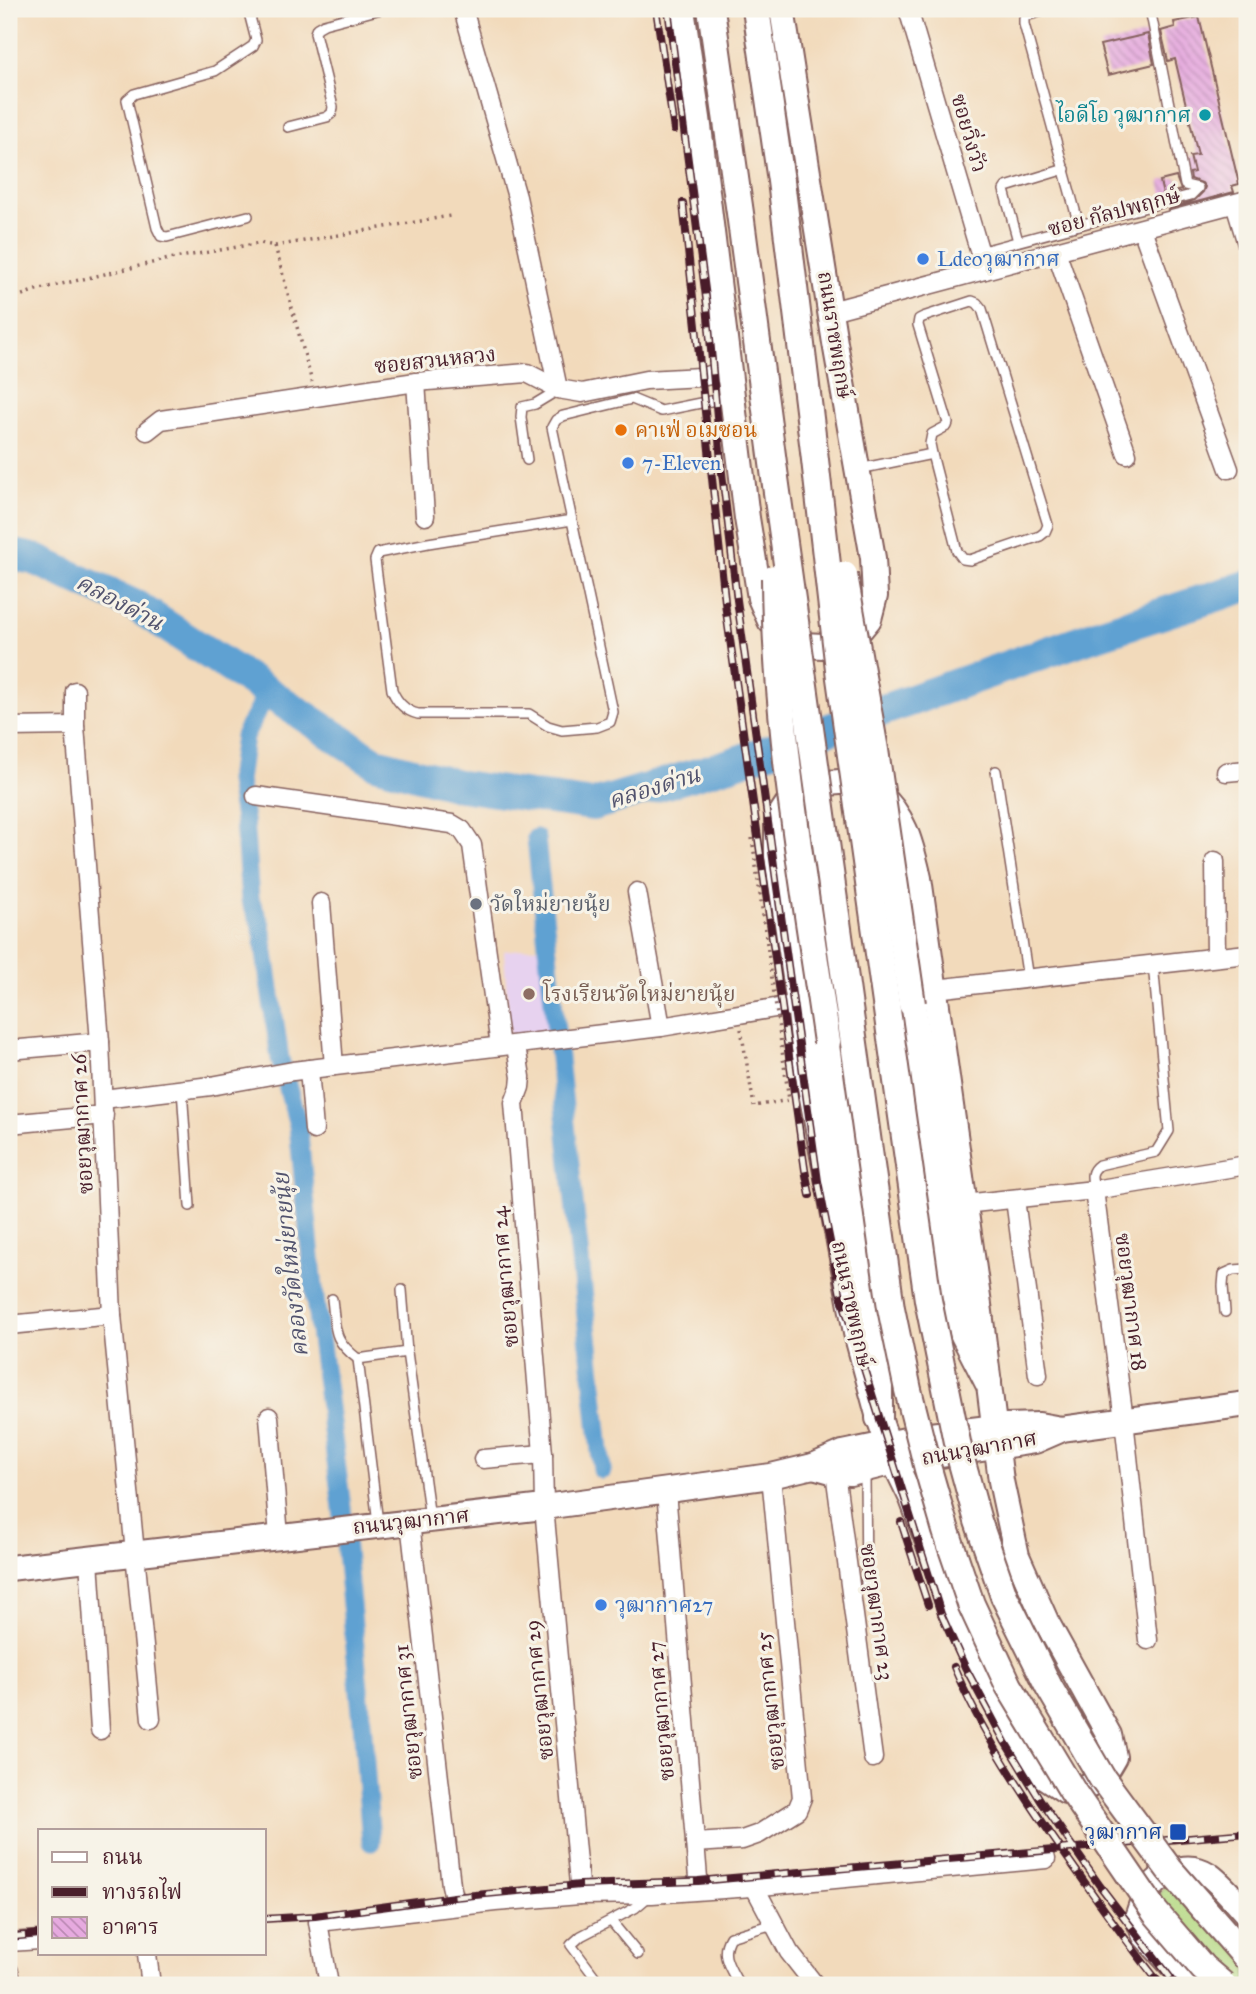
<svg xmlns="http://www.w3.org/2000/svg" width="1256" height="1994" font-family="'IM FELL Great Primer','Noto Serif Thai',serif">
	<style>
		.built { fill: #e7d2ef }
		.park { fill: url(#park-tufts); stroke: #7f7c56; stroke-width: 2 }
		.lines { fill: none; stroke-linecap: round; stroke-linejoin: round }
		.canal { stroke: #5ea1d2; stroke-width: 19 }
		.river { stroke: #5ea1d2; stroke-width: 32 }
		.building { fill: url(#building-back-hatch) }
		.lane-casing { stroke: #85605d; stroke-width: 12 }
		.street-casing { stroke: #85605d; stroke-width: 21 }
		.secondary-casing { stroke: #85605d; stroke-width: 28 }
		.primary-casing { stroke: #85605d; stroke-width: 30 }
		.path { stroke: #85605d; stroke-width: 3.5; stroke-dasharray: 2 5; stroke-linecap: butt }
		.lane { stroke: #fff; stroke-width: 9 }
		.street { stroke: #fff; stroke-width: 18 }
		.secondary { stroke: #fff; stroke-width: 24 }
		.primary { stroke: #fff; stroke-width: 26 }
		.rail-casing { stroke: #4a1f2b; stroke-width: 8 }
		.rail { stroke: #f7f3e8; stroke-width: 5; stroke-dasharray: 16; stroke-linecap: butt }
		.primary-bridge-casing { stroke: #85605d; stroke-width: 30; stroke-linecap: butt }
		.path-bridge { stroke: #85605d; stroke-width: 3.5; stroke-dasharray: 2 5; stroke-linecap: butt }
		.primary-bridge { stroke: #fff; stroke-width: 26 }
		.culture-dot { fill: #0f9aa8; stroke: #f7f3e8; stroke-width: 2.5 }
		.shop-dot { fill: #3f7fe0; stroke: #f7f3e8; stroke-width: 2.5 }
		.food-dot { fill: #e8710a; stroke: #f7f3e8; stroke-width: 2.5 }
		.worship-dot { fill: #6b7280; stroke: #f7f3e8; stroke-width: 2.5 }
		.education-dot { fill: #8d6e63; stroke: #f7f3e8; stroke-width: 2.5 }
		.transit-dot { fill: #1a4fb4; stroke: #f7f3e8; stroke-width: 2.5 }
		.labels { text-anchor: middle; stroke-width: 6; stroke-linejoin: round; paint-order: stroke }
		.culture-label { font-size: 21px; fill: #0d838f; stroke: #f7f3e8; text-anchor: end }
		.street-label { font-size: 21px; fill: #4a1f2b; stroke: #f7f3e8 }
		.shop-label { font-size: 21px; fill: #366cbe; stroke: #f7f3e8; text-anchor: start }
		.food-label { font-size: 21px; fill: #c56008; stroke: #f7f3e8; text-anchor: start }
		.worship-label { font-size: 21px; fill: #5b616d; stroke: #f7f3e8; text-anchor: start }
		.education-label { font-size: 21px; fill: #785e54; stroke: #f7f3e8; text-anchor: start }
		.transit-label { font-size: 21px; fill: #164399; stroke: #f7f3e8; text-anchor: end }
		.water-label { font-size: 23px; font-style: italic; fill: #52536e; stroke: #f7f3e8 }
	</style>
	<defs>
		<pattern id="park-tufts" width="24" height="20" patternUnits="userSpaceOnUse" patternTransform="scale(1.75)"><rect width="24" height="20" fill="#b4d982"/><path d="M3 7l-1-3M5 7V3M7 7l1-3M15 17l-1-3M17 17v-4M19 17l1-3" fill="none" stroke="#9cba70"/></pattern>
		<pattern id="building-back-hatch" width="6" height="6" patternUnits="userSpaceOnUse" patternTransform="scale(1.75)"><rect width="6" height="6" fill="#e6aadf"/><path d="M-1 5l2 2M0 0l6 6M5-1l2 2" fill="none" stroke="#bc8ab5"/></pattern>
	</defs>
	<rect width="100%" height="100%" fill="#f7f3e8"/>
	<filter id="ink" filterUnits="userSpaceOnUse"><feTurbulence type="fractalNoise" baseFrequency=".0143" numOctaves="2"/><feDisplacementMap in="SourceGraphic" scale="14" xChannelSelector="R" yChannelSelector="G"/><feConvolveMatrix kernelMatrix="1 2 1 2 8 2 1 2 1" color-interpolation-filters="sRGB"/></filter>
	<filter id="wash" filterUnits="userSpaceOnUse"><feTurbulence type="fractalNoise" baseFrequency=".00686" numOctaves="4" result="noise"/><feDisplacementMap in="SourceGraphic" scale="28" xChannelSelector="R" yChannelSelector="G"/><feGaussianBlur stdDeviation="1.57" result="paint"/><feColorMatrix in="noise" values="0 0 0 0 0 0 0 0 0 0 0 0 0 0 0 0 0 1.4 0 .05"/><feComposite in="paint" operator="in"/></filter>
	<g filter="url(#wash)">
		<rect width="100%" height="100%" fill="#f2dabb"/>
		<polygon class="built" points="548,946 556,1038 510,1041 504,951"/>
		<polygon class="park" points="1189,1879 1208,1888 1238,1927 1247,1935 1247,1985 1199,1985 1158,1895 1166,1885"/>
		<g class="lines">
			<g class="canal">
				<polyline points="267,693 244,736 238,781 244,820 250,900 261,925 280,1059 298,1125 315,1299 342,1508 362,1722 371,1842"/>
				<polyline points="536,838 602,1470"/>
			</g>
			<polyline class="river" points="9,554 34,559 136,606 376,763 461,786 593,805 730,764 1090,637 1247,586"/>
		</g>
		<g id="blocks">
			<g class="building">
				<polygon points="1199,17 1239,184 1232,186 1234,192 1167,210 1195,200 1203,192 1205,187 1202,183 1191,179 1190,173 1194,172 1190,156 1198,155 1175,59 1168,61 1161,31 1175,27 1174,22"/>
				<polygon points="1148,34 1154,64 1108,75 1100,45"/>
				<polygon points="1176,177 1181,190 1163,195 1160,181"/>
			</g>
		</g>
	</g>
	<g filter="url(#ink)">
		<use href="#blocks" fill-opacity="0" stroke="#85605d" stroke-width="2"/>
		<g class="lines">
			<defs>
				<g id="lane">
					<polyline points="1049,9 1026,16 1024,18 1024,24 1079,225"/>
					<polyline points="288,127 327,117 332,113 333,107 315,33 317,28 324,24 381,9"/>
					<polyline points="248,216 167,237 161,236 157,228 127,100 134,94 215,71 253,46 256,40 248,9"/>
					<polyline points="1018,241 1004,190 1006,187 1065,169"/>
					<polyline points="979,252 1191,195 1198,188 1185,185 1150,9"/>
					<polygon points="972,301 977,303 982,309 1048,525 1045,532 1040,536 970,560 963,559 957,551 932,454 930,444 932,434 947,426 948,423 918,325 919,319 923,317"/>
					<polyline points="527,460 521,417 522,407 535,404 558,390"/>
					<polyline points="859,469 932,454"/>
					<path d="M572 520 428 543 378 553 375 560 392 690C397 702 405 711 418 714H529L548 726 562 730 597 727 610 722 613 712 552 427 556 420 563 416 632 399 661 411 730 397"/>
					<polyline points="996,771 1028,979"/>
					<polyline points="182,1089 190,1206"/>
					<path d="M1094 1190C1092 1179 1089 1172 1099 1165L1156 1152 1169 1131 1153 964"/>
					<polyline points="402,1290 407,1352"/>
					<path d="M332 1299C336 1330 332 1339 358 1359"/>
					<polyline points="1225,1312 1223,1286 1224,1274 1233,1270 1247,1269"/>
					<polyline points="865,1476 866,1586"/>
					<polyline points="378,1523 358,1359 407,1352 430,1518"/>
					<polyline points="611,1921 638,1954"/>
					<polyline points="601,1985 571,1945 581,1936 635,1908 648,1897"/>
					<path d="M739 1985C730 1967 719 1955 730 1937L773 1924"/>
				</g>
				<g id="street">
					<polyline points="463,9 517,197 558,389"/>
					<polyline points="908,9 985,270"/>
					<polyline points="1235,204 1247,244"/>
					<polyline points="1142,229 1229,469"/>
					<polyline points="1056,251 1127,454"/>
					<polyline points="831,311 1247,200"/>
					<polyline points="416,382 425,516"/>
					<polyline points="147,431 161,420 416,382 527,373 558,389 582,393 646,380 701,377 728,371"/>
					<polyline points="75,691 75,726 100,1042 112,1315 151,1719"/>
					<polyline points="9,727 75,726"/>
					<polyline points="1226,772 1247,770"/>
					<polyline points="256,796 452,824 462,830 472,845 500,1046"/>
					<polyline points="1215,861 1216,957"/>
					<polyline points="637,892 661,1027"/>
					<polyline points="321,903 334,1066"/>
					<polyline points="935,989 1247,954"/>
					<polyline points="516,1046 521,1077 520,1087 514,1103 543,1454 544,1507 580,1895"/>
					<polyline points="9,1050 100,1042"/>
					<polyline points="309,1069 314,1130"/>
					<polyline points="103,1099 211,1086 293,1071 661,1027 799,1004"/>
					<polyline points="9,1124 104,1115"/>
					<polyline points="1094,1190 1124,1420 1148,1640"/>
					<polyline points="1015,1199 1038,1375"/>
					<polyline points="964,1204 1094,1190 1247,1165"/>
					<polyline points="9,1325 112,1315"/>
					<polyline points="269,1417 279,1536"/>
					<polyline points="483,1459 543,1454"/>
					<polyline points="835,1472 873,1758"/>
					<polyline points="666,1491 699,1890"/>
					<polyline points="410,1522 451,1885 454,1897"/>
					<polyline points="89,1560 100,1730"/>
					<polyline points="695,1843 742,1840 759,1834 797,1810 802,1798 771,1476"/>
					<polyline points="754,1886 789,1952 815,1985"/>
					<polyline points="9,1942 40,1940"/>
					<polyline points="147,1954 151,1985"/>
					<polyline points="9,1971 12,1985"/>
					<polyline points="329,1985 318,1922 495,1902 580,1895 652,1894 752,1887 1046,1859"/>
				</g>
				<g id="secondary">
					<polyline points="682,9 698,118 747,518 760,598 770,621 789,639 802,645 824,646 848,639 859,631 869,619 875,596 873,558 835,343 782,9"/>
					<path d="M853 781C861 785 872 787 878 793 905 816 911 845 919 878L980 1312 1001 1481 1017 1556 1046 1621 1109 1735 1114 1757C1099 1783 1097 1786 1066 1791L1042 1775 988 1685 961 1632 912 1499 894 1462 879 1418 856 1333 806 1065 799 1004 777 856V820L790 800 805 788 827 783Z"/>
					<polyline points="813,1466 835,1472 850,1473 894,1462 1035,1441 1058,1431"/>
					<polyline points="9,1568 544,1507 771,1476 813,1466 843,1453 930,1435 1005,1426 1039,1425 1061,1429 1247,1404"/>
					<path d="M1190 1985 1145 1936 1137 1917C1140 1910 1141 1903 1145 1897 1157 1874 1185 1860 1209 1875 1223 1885 1235 1901 1247 1914"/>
				</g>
				<g id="primary">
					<polyline points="711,9 740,213 775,478"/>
					<polyline points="756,9 781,181 814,451"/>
					<polyline points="912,1004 955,1299 963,1333 988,1382"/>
					<polyline points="827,1042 876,1357 879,1378 879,1418"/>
				</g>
			</defs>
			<use href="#lane" class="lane-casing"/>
			<use href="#street" class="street-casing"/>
			<use href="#secondary" class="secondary-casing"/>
			<use href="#primary" class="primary-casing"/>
			<g class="path">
				<polyline points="275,246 312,382"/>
				<polyline points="9,300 36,290 169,259 260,243 275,246 450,216"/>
				<polyline points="741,1029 754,1106"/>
			</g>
			<use href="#lane" class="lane"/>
			<use href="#street" class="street"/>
			<use href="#secondary" class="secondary"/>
			<use href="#primary" class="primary"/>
			<defs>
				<g id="rail">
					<polyline points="656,9 674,130"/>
					<polyline points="668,9 707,305 722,473 737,600 818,1181 840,1292 941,1614 965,1667 1005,1742 1041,1801 1100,1886 1176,1985"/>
					<polyline points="683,203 726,611 805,1170 810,1195"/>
					<polyline points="901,1522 928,1605"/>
					<path d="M954 1667C982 1734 1024 1796 1066 1856 1097 1900 1127 1943 1161 1985"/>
					<polyline points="264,1919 315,1916 454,1897 580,1885 698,1881 1247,1833"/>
					<polyline points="9,1937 40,1934"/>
				</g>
			</defs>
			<use href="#rail" class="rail-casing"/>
			<use href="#rail" class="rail"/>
			<defs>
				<g id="primary-bridge">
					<polyline points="814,451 840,678 928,1300 959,1452 978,1521 1004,1596 1049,1687 1102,1778 1169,1869 1247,1958"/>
					<polyline points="775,478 891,1308 908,1390 928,1469 946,1531 971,1604 1009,1686 1073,1792 1155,1912 1203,1968 1223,1985"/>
					<polyline points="844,575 875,750 912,1004"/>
					<path d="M775 578C776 734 805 889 827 1042"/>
				</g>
			</defs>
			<use href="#primary-bridge" class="primary-bridge-casing"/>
			<polyline class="path-bridge" points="752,838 789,1100 754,1106"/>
			<use href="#primary-bridge" class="primary-bridge"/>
		</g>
	</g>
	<circle class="culture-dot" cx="1205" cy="115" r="7"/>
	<g class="shop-dot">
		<circle cx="923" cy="259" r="7"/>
		<circle cx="628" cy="463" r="7"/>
		<circle cx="601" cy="1605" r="7"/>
	</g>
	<circle class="food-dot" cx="621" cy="430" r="7"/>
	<circle class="worship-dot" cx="476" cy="904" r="7"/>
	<circle class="education-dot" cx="529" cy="994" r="7"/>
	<rect class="transit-dot" x="1169" y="1823" width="18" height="18" rx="3.5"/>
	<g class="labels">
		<g class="culture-label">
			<text x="1191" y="122">ไอดีโอ วุฒากาศ</text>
		</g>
		<g class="street-label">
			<text transform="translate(969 133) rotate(74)" y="7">ซอยวิ่งวัว</text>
			<text transform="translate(1114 212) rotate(-15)" y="7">ซอย กัลปพฤกษ์</text>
			<text transform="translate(835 335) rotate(81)" y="7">ถนนราชพฤกษ์</text>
			<text transform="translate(435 360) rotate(-6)" y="7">ซอยสวนหลวง</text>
			<text transform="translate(82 1124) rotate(-93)" y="7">ซอยวุฒากาศ 26</text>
			<text transform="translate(505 1277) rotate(-95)" y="7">ซอยวุฒากาศ 24</text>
			<text transform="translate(1131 1302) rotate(83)" y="7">ซอยวุฒากาศ 18</text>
			<text transform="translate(852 1304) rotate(78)" y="7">ถนนราชพฤกษ์</text>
			<text transform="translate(979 1448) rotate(-10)" y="7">ถนนวุฒากาศ</text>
			<text transform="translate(411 1521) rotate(-6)" y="7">ถนนวุฒากาศ</text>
			<text transform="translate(877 1612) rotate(82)" y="7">ซอยวุฒากาศ 23</text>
			<text transform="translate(539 1690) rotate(-96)" y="7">ซอยวุฒากาศ 29</text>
			<text transform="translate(770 1701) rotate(-96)" y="7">ซอยวุฒากาศ 25</text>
			<text transform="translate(661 1711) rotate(-95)" y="7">ซอยวุฒากาศ 27</text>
			<text transform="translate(408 1712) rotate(-96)" y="7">ซอยวุฒากาศ 31</text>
		</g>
		<g class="shop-label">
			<text x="937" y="266">Ldeoวุฒากาศ</text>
			<text x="642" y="470">7-Eleven</text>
			<text x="615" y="1612">วุฒากาศ27</text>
		</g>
		<g class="food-label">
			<text x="635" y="437">คาเฟ่ อเมซอน</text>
		</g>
		<g class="worship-label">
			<text x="490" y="911">วัดใหม่ยายนุ้ย</text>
		</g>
		<g class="education-label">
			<text x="543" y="1001">โรงเรียนวัดใหม่ยายนุ้ย</text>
		</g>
		<g class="transit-label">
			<text x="1162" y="1839">วุฒากาศ</text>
		</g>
		<g class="water-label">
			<text transform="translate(120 602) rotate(28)" y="8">คลองด่าน</text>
			<text transform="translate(654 787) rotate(-17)" y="8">คลองด่าน</text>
			<text transform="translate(290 1265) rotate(-96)" y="8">คลองวัดใหม่ยายนุ้ย</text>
		</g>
	</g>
	<rect width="1256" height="1994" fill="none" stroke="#f7f3e8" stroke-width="35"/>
	<rect x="38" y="1829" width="228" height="126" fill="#f7f3e8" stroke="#b29e9c" stroke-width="2"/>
	<rect x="52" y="1852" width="35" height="10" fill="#ffffff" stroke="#b29e9c" stroke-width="2"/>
	<text x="102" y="1864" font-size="21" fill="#4a1f2b">ถนน</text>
	<rect x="52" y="1887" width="35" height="10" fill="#4a1f2b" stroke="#b29e9c" stroke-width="2"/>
	<text x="102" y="1899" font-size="21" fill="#4a1f2b">ทางรถไฟ</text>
	<rect x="52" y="1917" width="35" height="21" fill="url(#building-back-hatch)" stroke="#b29e9c" stroke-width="2"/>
	<text x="102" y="1934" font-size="21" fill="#4a1f2b">อาคาร</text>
</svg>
